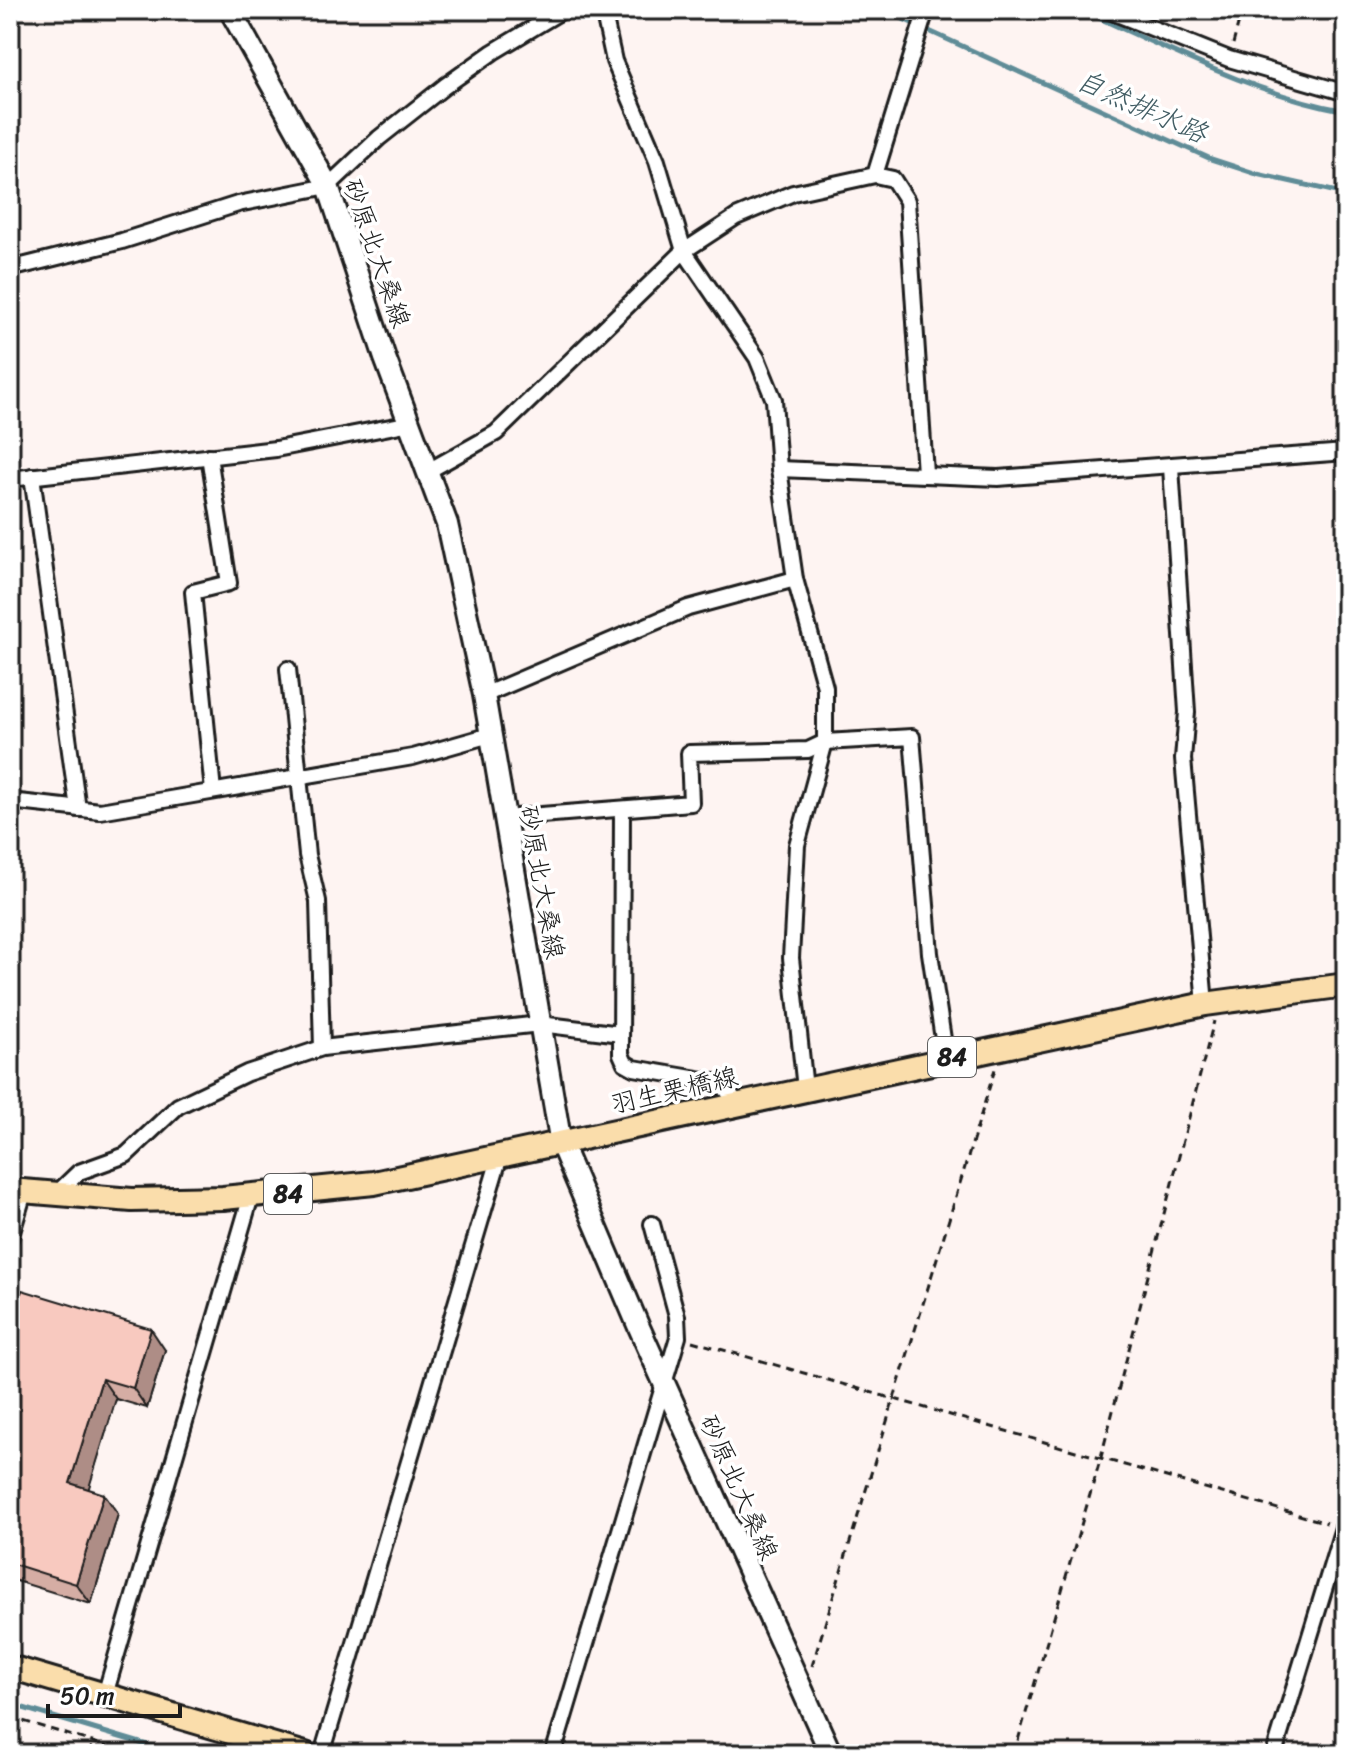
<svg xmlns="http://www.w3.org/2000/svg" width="1356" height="1764" font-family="Sriracha,'Klee One',sans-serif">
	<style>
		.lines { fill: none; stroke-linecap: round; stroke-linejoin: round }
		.stream { stroke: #5e8c97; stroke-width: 5 }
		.street-casing { stroke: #1c1c1c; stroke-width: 20 }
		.secondary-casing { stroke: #1c1c1c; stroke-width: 26 }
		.primary-casing { stroke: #1c1c1c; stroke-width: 28 }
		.path { stroke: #1c1c1c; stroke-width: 3; stroke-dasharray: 8 6; stroke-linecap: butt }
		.street { stroke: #fff; stroke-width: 14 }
		.secondary { stroke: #fff; stroke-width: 20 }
		.primary { stroke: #faddab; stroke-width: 22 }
		.wall { fill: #d5ada4; stroke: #1c1c1c; stroke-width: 2 }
		.shaded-wall { fill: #ae8d86; stroke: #1c1c1c; stroke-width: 2 }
		.building { fill: #f8c9bf; stroke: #1c1c1c; stroke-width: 2 }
		.labels { text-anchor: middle; stroke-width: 7; stroke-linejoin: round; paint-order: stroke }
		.shield { fill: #fff; stroke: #606060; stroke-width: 2 }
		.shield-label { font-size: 24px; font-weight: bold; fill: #1c1c1c }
		.street-label { font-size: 26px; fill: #1c1c1c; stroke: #fff }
		.water-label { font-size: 28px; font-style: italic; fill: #425d64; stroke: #fff }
	</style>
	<rect width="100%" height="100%" fill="#fef4f2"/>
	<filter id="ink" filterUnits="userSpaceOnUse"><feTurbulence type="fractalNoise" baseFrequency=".0125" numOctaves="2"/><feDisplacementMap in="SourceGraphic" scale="16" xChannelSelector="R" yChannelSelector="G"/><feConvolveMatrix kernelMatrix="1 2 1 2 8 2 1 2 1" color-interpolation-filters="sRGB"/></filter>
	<g filter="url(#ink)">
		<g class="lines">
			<g class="stream">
				<polyline points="883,10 912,23"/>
				<path d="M1081 10C1167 48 1253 94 1346 111"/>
				<polyline points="929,31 1211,159 1257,174 1346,194"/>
				<polyline points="10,1704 177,1754"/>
			</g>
			<defs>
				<g id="street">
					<polyline points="603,10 614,61 657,161 684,251 757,358 774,400 779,469 795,579 825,687 825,742 797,845 791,958 805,1089"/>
					<polyline points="1107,10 1229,59 1346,93"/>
					<polyline points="875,175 893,179 907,201 925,473"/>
					<polyline points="10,269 122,241 238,204 328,186 379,138 445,86 493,52 563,10"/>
					<polyline points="209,456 229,583 193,592 213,791"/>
					<polyline points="1171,467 1187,712 1183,759 1205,1004"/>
					<polyline points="779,469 998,478 1346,452"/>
					<polyline points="430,470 496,433 684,251 736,217 793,193 875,175 926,10"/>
					<polyline points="32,476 78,809"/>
					<polyline points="10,479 276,449 411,423"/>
					<polyline points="288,669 307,855 318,901 322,1048"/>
					<polyline points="484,695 688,608 795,579"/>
					<polyline points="10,801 100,811 413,757 490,735"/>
					<polyline points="622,809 621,1054 625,1063 634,1068 721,1083 738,1104"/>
					<polyline points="504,818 691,803 689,753 808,750 825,742 912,737 930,953 946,1059"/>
					<polyline points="55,1195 79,1172 126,1155 178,1106 247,1073 322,1048 540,1024 621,1034"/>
					<polyline points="10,1239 24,1192"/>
					<polyline points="105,1695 251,1196"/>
					<polyline points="322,1754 499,1159"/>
					<polyline points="553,1754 678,1337 677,1316 652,1224"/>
					<polyline points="1274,1754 1346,1518"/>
				</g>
				<polyline id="secondary" points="230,10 328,186 385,358 447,524 484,695 561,1144 638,1325 831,1754"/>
				<g id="primary">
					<polyline points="10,1190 132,1200 223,1198 374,1183 1205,1004 1346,985"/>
					<polyline points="10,1667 305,1754"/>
				</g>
			</defs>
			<use href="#street" class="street-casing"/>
			<use href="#secondary" class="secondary-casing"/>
			<use href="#primary" class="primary-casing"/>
			<g class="path">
				<polyline points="1233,44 1242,10"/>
				<polyline points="692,1341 1327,1523"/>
				<polyline points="812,1666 995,1069"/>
				<polyline points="10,1717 132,1754"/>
				<polyline points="89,1754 93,1742"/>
				<polyline points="1014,1754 1101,1457 1214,1021"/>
			</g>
			<use href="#street" class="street"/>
			<use href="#secondary" class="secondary"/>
			<use href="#primary" class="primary"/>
		</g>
		<polygon class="wall" points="10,1330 165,1350 147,1408 116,1399 88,1489 118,1514 91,1604 10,1579"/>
		<g class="shaded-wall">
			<polygon points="151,1329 165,1350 147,1408 133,1388"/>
			<polygon points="102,1379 116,1399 84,1504 70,1483"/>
			<polygon points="104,1494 118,1514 91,1604 76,1584"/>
		</g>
		<polygon class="building" points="22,1290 151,1329 133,1388 102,1379 70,1483 104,1494 76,1584 10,1563 10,1330"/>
	</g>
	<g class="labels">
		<g class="shield">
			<rect x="928" y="1037" width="48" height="40" rx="6"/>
			<rect x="264" y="1174" width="48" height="40" rx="6"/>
		</g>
		<g class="shield-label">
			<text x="952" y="1065">84</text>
			<text x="288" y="1202">84</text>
		</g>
		<g class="street-label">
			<text transform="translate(377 253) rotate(71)" y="9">砂原北大桑線</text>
			<text transform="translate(542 882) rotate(80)" y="9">砂原北大桑線</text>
			<text transform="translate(674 1090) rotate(-13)" y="9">羽生栗橋線</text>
			<text transform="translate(739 1487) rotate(66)" y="9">砂原北大桑線</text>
		</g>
		<g class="water-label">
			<text transform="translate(1142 106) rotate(24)" y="10">自然排水路</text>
		</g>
	</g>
	<rect width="1356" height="1764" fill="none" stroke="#fff" stroke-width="40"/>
	<rect x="20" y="20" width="1316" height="1724" fill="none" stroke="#1c1c1c" stroke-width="3" filter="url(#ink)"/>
	<path d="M48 1704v12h132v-12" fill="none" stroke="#1c1c1c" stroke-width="4"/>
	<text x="60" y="1704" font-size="24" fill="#1c1c1c" stroke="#ffffff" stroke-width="6" paint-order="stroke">50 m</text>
</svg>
